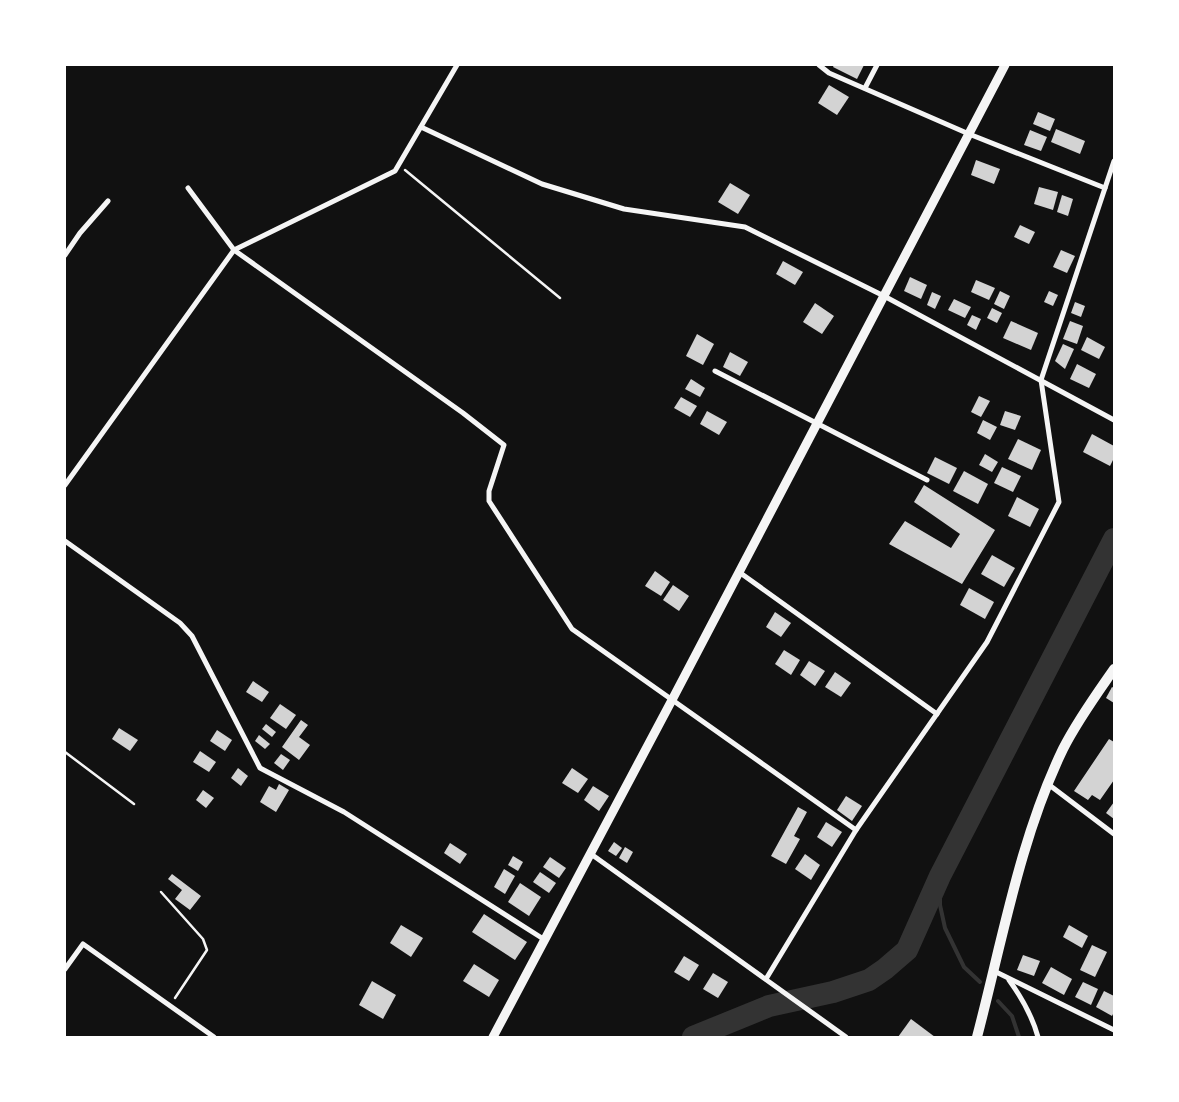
<svg xmlns="http://www.w3.org/2000/svg" width="1179" height="1102" font-family="Spectral,serif">
	<style>
		.lines { fill: none; stroke-linecap: round; stroke-linejoin: round }
		.stream { stroke: #333; stroke-width: 4 }
		.river { stroke: #333; stroke-width: 22 }
		.building { fill: #d3d3d3 }
		.path { stroke: #f5f5f5; stroke-width: 2.5 }
		.minor { stroke: #f5f5f5; stroke-width: 5 }
		.tertiary { stroke: #f5f5f5; stroke-width: 9 }
		.secondary { stroke: #f5f5f5; stroke-width: 10 }
	</style>
	<rect width="100%" height="100%" fill="#111"/>
	<g class="lines">
		<g class="stream">
			<polyline points="940,876 940,905 945,928 964,967 980,982"/>
			<polyline points="998,1001 1012,1016 1019,1037"/>
		</g>
		<polyline class="river" points="693,1037 769,1006 833,992 869,980 885,969 907,950 940,876 1114,539"/>
	</g>
	<g class="building">
		<polygon points="834,65 864,65 857,79 833,67"/>
		<polygon points="829,85 849,97 837,115 818,103"/>
		<polygon points="1038,112 1055,119 1050,131 1033,124"/>
		<polygon points="1056,129 1085,141 1080,154 1051,142"/>
		<polygon points="1030,130 1047,137 1041,151 1024,145"/>
		<polygon points="976,160 1000,169 994,184 971,175"/>
		<polygon points="730,183 750,195 738,214 718,202"/>
		<polygon points="1039,187 1058,192 1053,210 1034,204"/>
		<polygon points="1062,195 1073,199 1068,216 1057,212"/>
		<polygon points="1020,225 1035,232 1029,244 1014,237"/>
		<polygon points="1061,250 1075,256 1067,273 1053,267"/>
		<polygon points="783,261 803,272 795,285 776,274"/>
		<polygon points="910,277 927,285 921,299 904,291"/>
		<polygon points="976,280 995,288 989,300 971,292"/>
		<polygon points="1000,291 1010,296 1004,309 994,304"/>
		<polygon points="1049,291 1058,295 1053,306 1044,302"/>
		<polygon points="932,292 941,296 935,309 927,305"/>
		<polygon points="954,299 971,307 965,318 948,310"/>
		<polygon points="1075,302 1085,306 1081,317 1071,313"/>
		<polygon points="815,303 834,316 822,334 803,322"/>
		<polygon points="992,308 1002,313 997,323 987,318"/>
		<polygon points="972,315 981,319 976,330 967,325"/>
		<polygon points="1011,321 1038,333 1031,350 1003,338"/>
		<polygon points="1070,321 1083,326 1077,344 1063,339"/>
		<polygon points="697,334 714,344 703,365 686,356"/>
		<polygon points="1087,337 1105,347 1099,359 1081,350"/>
		<polygon points="1063,344 1074,349 1065,369 1055,361"/>
		<polygon points="730,352 748,362 740,376 723,367"/>
		<polygon points="1077,364 1096,374 1089,388 1070,379"/>
		<polygon points="691,379 705,388 700,397 685,389"/>
		<polygon points="979,396 990,401 981,417 971,412"/>
		<polygon points="681,397 697,406 690,417 674,408"/>
		<polygon points="707,411 727,422 719,435 700,424"/>
		<polygon points="1005,411 1021,416 1015,430 1000,425"/>
		<polygon points="983,420 997,427 990,440 977,433"/>
		<polygon points="1092,434 1114,446 1114,458 1110,466 1083,452"/>
		<polygon points="1018,439 1041,450 1032,470 1008,459"/>
		<polygon points="985,454 998,462 992,472 979,465"/>
		<polygon points="935,457 957,468 949,484 927,473"/>
		<polygon points="1002,467 1021,476 1013,492 994,483"/>
		<polygon points="964,471 988,484 978,504 953,491"/>
		<polygon points="924,485 995,530 962,584 889,544 905,521 951,548 960,534 914,502"/>
		<polygon points="1017,497 1039,509 1030,527 1008,516"/>
		<polygon points="992,555 1015,568 1004,587 981,574"/>
		<polygon points="655,571 670,582 661,596 645,586"/>
		<polygon points="673,585 689,596 679,611 663,600"/>
		<polygon points="969,588 994,602 985,619 960,605"/>
		<polygon points="775,612 791,623 781,637 766,627"/>
		<polygon points="784,650 800,660 791,675 775,664"/>
		<polygon points="809,661 825,671 815,686 800,675"/>
		<polygon points="835,672 851,683 841,697 825,687"/>
		<polygon points="253,681 269,692 262,702 246,692"/>
		<polygon points="1112,687 1114,688 1114,703 1106,698"/>
		<polygon points="280,704 296,715 286,729 270,718"/>
		<polygon points="301,720 308,725 299,737 310,745 299,760 282,747"/>
		<polygon points="266,724 276,732 272,737 262,729"/>
		<polygon points="119,728 138,740 130,751 112,739"/>
		<polygon points="217,730 232,740 225,751 210,741"/>
		<polygon points="259,735 270,744 265,749 255,741"/>
		<polygon points="1109,739 1114,742 1114,780 1100,800 1092,795 1088,800 1074,791"/>
		<polygon points="200,751 216,762 209,772 193,762"/>
		<polygon points="281,754 290,760 283,770 274,763"/>
		<polygon points="238,768 248,776 241,786 231,778"/>
		<polygon points="572,768 588,779 578,793 562,783"/>
		<polygon points="279,784 289,790 276,812 260,802 269,786 276,790"/>
		<polygon points="593,786 609,796 599,811 584,800"/>
		<polygon points="203,790 214,798 206,808 196,800"/>
		<polygon points="846,796 862,806 852,821 837,810"/>
		<polygon points="1114,802 1114,819 1106,813"/>
		<polygon points="798,807 807,812 794,836 800,839 786,864 771,856"/>
		<polygon points="826,822 842,832 832,847 817,837"/>
		<polygon points="614,842 622,848 616,856 608,851"/>
		<polygon points="450,843 467,854 460,864 444,853"/>
		<polygon points="625,847 633,852 627,863 619,858"/>
		<polygon points="805,854 820,865 811,880 795,869"/>
		<polygon points="513,856 523,862 518,871 508,865"/>
		<polygon points="550,857 566,868 559,878 543,867"/>
		<polygon points="504,869 515,876 505,894 494,887"/>
		<polygon points="540,872 556,883 549,893 533,882"/>
		<polygon points="172,874 201,896 190,910 175,899 182,890 168,879"/>
		<polygon points="520,883 541,897 529,916 508,902"/>
		<polygon points="484,914 527,942 515,960 472,932"/>
		<polygon points="401,925 423,938 411,957 390,943"/>
		<polygon points="1069,925 1088,936 1082,948 1063,937"/>
		<polygon points="1092,945 1107,952 1095,977 1080,970"/>
		<polygon points="1023,955 1040,961 1034,976 1017,970"/>
		<polygon points="684,956 699,965 689,981 674,972"/>
		<polygon points="474,964 499,980 489,997 463,981"/>
		<polygon points="1051,967 1072,979 1064,995 1042,983"/>
		<polygon points="713,973 728,982 718,998 703,989"/>
		<polygon points="372,981 396,995 383,1019 359,1005"/>
		<polygon points="1083,982 1098,989 1091,1005 1075,997"/>
		<polygon points="1104,991 1114,996 1114,1012 1112,1016 1096,1007"/>
		<polygon points="911,1019 935,1037 898,1037"/>
	</g>
	<g class="lines">
		<g class="path">
			<polyline points="405,170 560,298"/>
			<polyline points="65,752 134,804"/>
			<polyline points="161,892 203,939 207,950 175,998"/>
		</g>
		<g class="minor">
			<polyline points="819,65 829,73 969,134 1105,188"/>
			<polyline points="865,88 877,65"/>
			<polyline points="421,127 542,184 624,209 745,227 884,296 1114,420"/>
			<polyline points="188,188 234,250 463,413 504,445 489,491 489,501 572,629 856,830"/>
			<polyline points="65,255 80,233 108,201"/>
			<polyline points="715,371 927,480"/>
			<polyline points="65,485 234,250 395,171 457,65"/>
			<polyline points="65,541 180,623 192,636 260,768 344,812 545,940"/>
			<polyline points="739,572 937,714"/>
			<polyline points="1048,784 1114,834"/>
			<polyline points="591,854 846,1037"/>
			<polyline points="65,969 83,944 214,1037"/>
			<polyline points="994,971 1114,1030"/>
			<polyline points="766,979 856,830 987,642 1059,502 1041,380 1114,161"/>
			<path d="M1009 980C1022 998 1032 1015 1038 1037"/>
		</g>
		<polyline class="tertiary" points="493,1037 672,700 1005,65"/>
		<path class="secondary" d="M977 1037C1002 942 1020 838 1063 749 1077 721 1096 695 1114 669"/>
	</g>
	<rect width="1179" height="1102" fill="none" stroke="#ffffff" stroke-width="132"/>
</svg>
